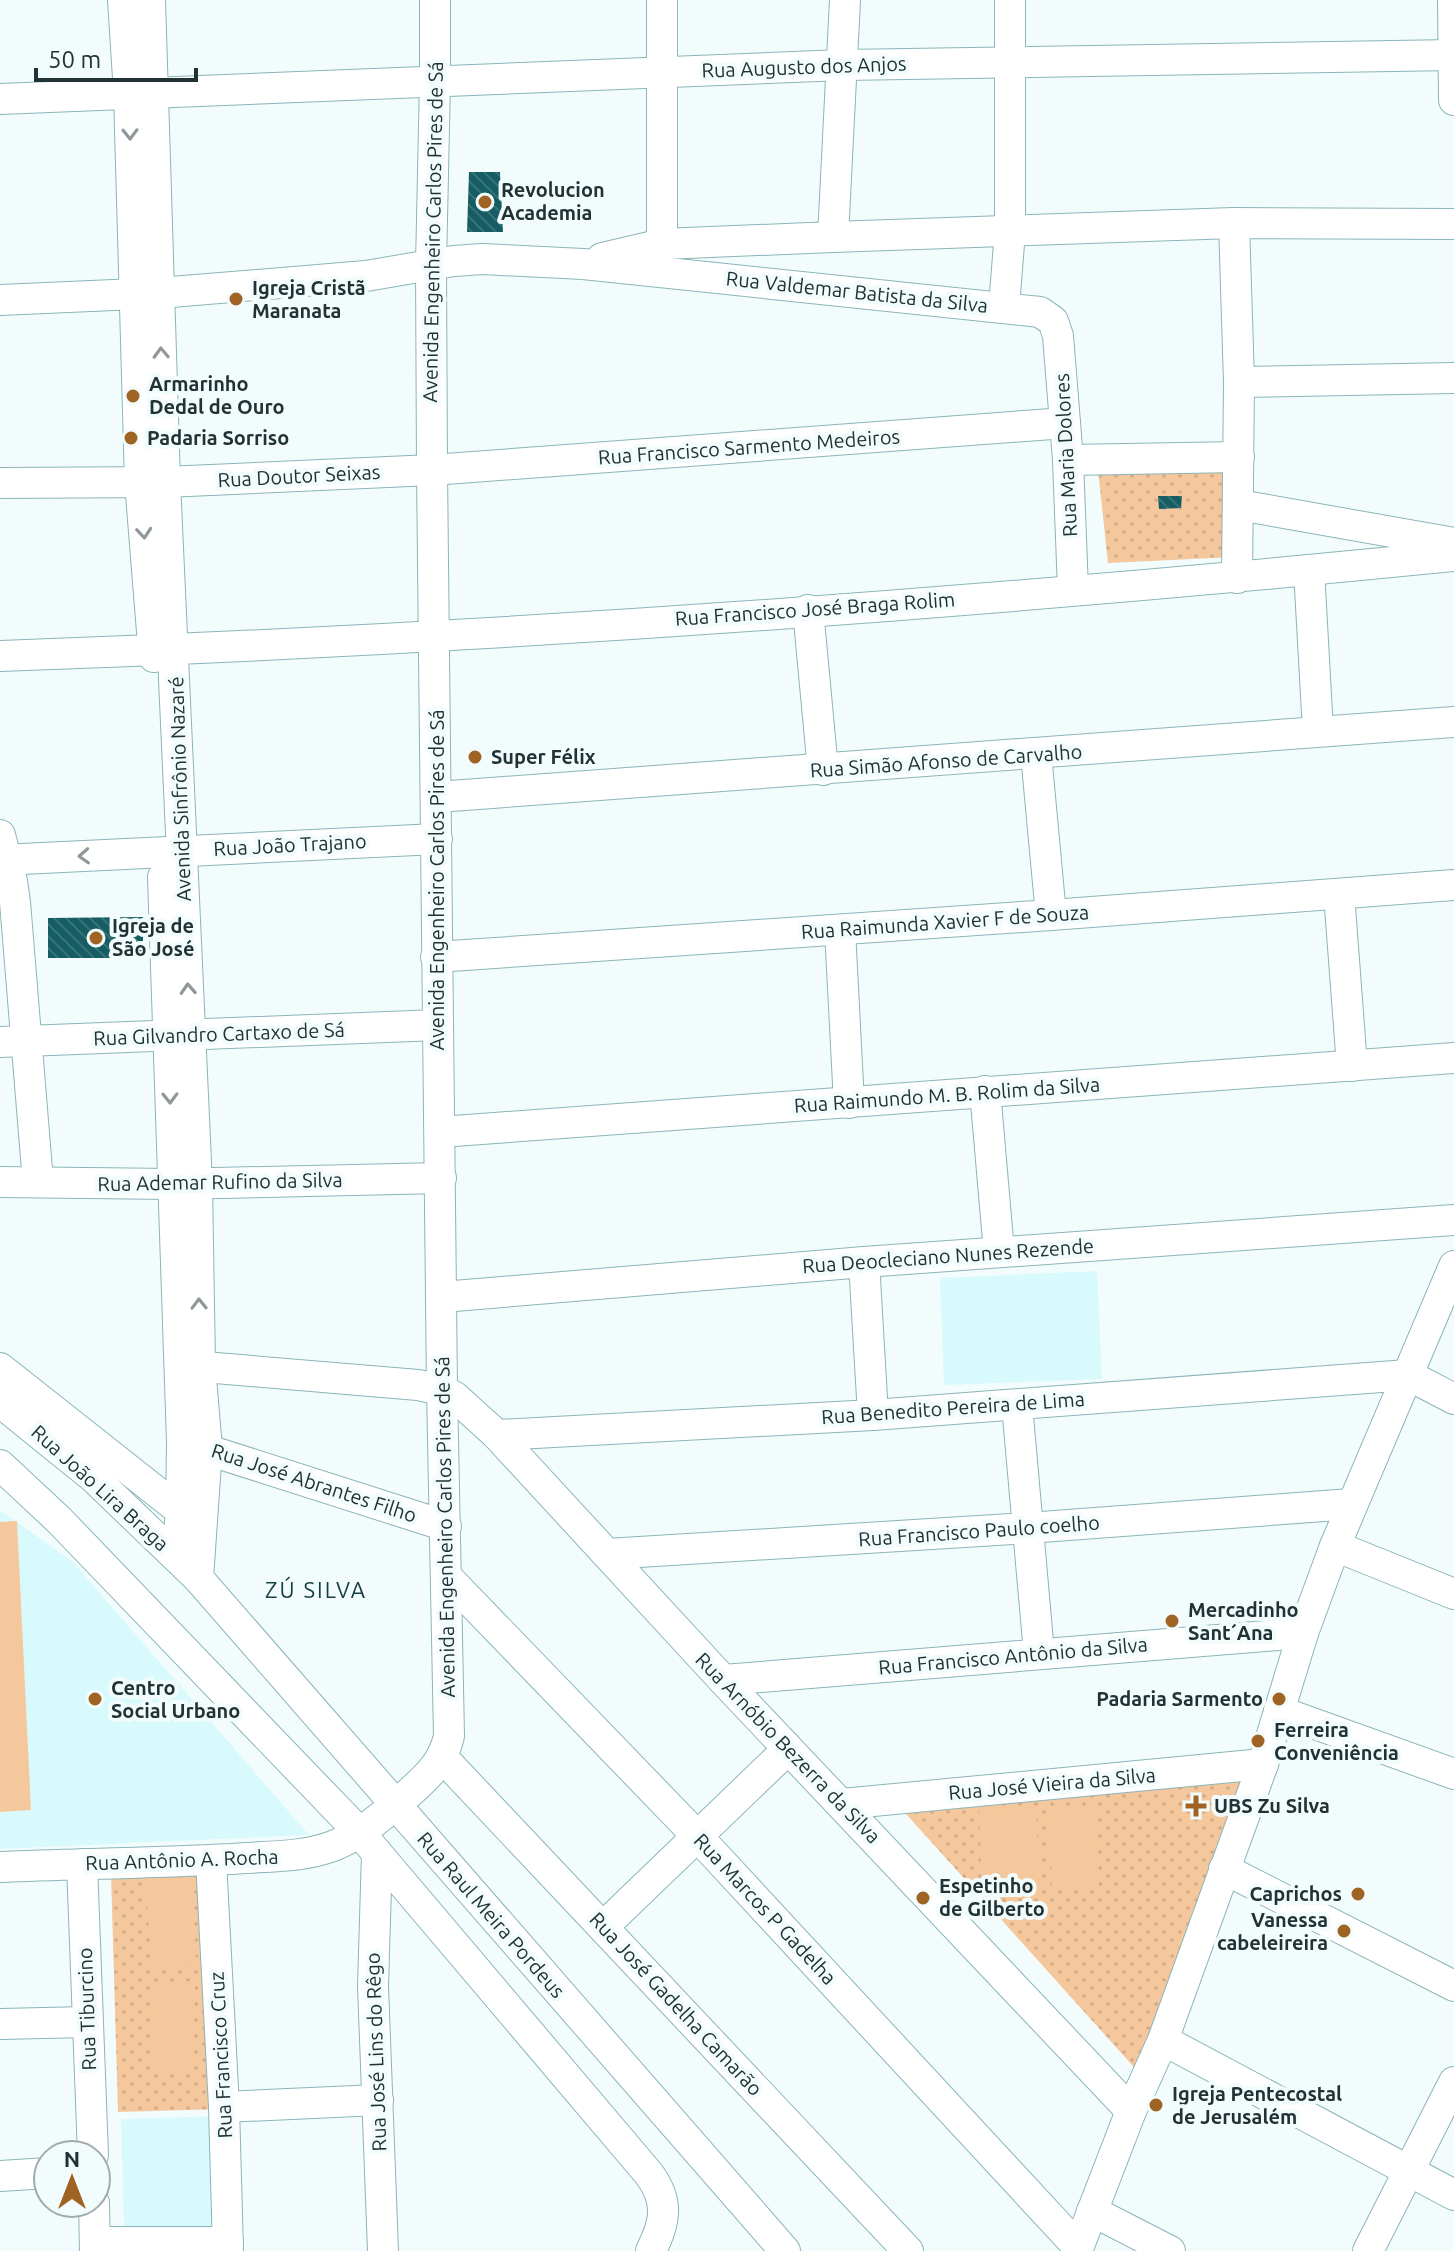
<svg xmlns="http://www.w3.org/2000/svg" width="1454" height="2251" font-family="Ubuntu,sans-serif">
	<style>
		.built { fill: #d9fafc }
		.green { fill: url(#green-dots) }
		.pitch { fill: #f5c79c }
		.building { fill: url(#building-back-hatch) }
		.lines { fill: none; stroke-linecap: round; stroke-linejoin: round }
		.minor-casing { stroke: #8ab5b9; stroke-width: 32 }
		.minor { stroke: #fff; stroke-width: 30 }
		.oneway { stroke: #90989a }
		.poi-dot { fill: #9f6424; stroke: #f3fcfc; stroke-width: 3 }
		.labels { text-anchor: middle; stroke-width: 8; stroke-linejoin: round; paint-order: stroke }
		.street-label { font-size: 20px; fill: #203234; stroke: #f3fcfc }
		.poi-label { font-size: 20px; font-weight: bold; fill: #203234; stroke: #f3fcfc; text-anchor: start }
		.neighbourhood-label { font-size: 22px; letter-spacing: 2px; fill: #143e42; stroke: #f3fcfc }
	</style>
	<defs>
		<pattern id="green-dots" width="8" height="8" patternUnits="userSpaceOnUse" patternTransform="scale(2)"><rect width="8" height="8" fill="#f5c79c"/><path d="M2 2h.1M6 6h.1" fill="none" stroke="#d2ab87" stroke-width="1.8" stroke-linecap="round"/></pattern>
		<pattern id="building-back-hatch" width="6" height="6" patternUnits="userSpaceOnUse" patternTransform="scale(2)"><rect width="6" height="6" fill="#155d63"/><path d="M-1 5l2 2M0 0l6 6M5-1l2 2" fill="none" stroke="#367176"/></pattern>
	</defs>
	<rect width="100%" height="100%" fill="#f3fcfc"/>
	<g class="built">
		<polygon points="1097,1271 1102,1379 944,1385 940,1278"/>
		<polygon points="0,1510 73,1562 309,1835 0,1849"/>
		<polygon points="221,2116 224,2226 124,2228 121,2119"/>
	</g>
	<g class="green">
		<polygon points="1238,467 1235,557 1108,563 1098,470"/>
		<polygon points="1259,1765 1141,2075 889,1795"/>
		<polygon points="216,1870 223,2109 118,2112 111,1873"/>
	</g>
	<g class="pitch">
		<polygon points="17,1521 31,1810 0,1812 0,1522"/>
		<polygon points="1097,1806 1099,1885 1052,1887 1049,1808"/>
		<polygon points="1036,1807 1039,1888 982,1890 979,1809"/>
		<polygon points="193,1879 196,1965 151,1967 146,1882"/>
		<polygon points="195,1981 194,2071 153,2072 152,1982"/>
	</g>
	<g class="building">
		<polygon points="469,172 500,172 503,232 467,232"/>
		<polygon points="1158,496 1182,496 1181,508 1159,509"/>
		<polygon points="143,917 143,958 48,958 48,918"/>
	</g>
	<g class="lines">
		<defs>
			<g id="minor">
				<polyline points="123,0 129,94 140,482 154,657"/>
				<polyline points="150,0 165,482 197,1184 200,1366 207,1449 198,1578"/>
				<polyline points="1453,0 1454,100"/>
				<polyline points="0,99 843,65 1454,55"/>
				<polyline points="1234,223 1239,382 1237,578"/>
				<polyline points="833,237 845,0"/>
				<polyline points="662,244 662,0"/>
				<polyline points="602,258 662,244 833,237 1234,223 1454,224"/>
				<polyline points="0,300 159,293 366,276 454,261 482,259 583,264 1040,312 1053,321 1058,336 1068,460 1073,590"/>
				<polyline points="1004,307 1010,231 1010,0"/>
				<polyline points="1239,382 1454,378"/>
				<polyline points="1068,460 1239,457"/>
				<polyline points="0,483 165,482 432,470 1065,423"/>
				<polyline points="1239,505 1454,543"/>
				<polyline points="1309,570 1318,731"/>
				<polyline points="808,610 823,770"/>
				<path d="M0 656C485 639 971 604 1454 556"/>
				<polyline points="1036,754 1051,915"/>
				<polyline points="437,797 1454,722"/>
				<polyline points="0,835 12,881 15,902 38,1182"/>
				<polyline points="0,860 437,839"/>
				<polyline points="163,877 182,1442 181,1511 177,1557"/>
				<polyline points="1339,894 1352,1066"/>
				<polyline points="840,930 849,1103"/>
				<polyline points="436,957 1051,915 1454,885"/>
				<polyline points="0,1042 438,1025"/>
				<polyline points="985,1091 999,1252"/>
				<polyline points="440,1132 1454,1058"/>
				<polyline points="0,1182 172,1184 441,1178"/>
				<polyline points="864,1262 873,1415"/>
				<polyline points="442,1297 864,1262 1454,1220"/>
				<polyline points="180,1365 418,1385 442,1390 455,1397 497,1435 723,1680 1131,2111"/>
				<polyline points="0,1368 181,1511 193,1517"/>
				<polyline points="0,1402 93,1477 198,1578 785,2251"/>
				<polyline points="1017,1405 1039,1653"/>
				<polyline points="497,1435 873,1415 1408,1375 1454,1399"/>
				<polyline points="189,1444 446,1526"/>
				<path d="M0 1465 59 1520 360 1833 649 2174C669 2201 666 2221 651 2251"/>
				<polyline points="1335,1546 1454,1594"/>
				<polyline points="607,1554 1028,1528 1351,1504"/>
				<polyline points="447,1577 699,1838 1078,2247"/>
				<polyline points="723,1680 1303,1633"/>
				<polyline points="1279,1711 1454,1774"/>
				<polyline points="443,1758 908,2251"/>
				<polyline points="842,1804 1263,1764"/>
				<polyline points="377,1853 373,1986 383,2251"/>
				<polyline points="211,1860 224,2107 228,2251"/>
				<polyline points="82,1864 93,2155"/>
				<path d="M0 1867C77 1864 154 1863 231 1859 265 1856 301 1858 333 1846 363 1834 384 1814 408 1794 428 1776 443 1763 449 1736L442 1390 432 470 431 265 435 81V0"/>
				<polyline points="1224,1869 1454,1986"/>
				<polyline points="603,1927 788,1749"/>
				<polyline points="0,2024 87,2022"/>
				<polyline points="1163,2040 1454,2195"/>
				<polyline points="224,2107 378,2100"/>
				<polyline points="0,2176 48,2173"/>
				<polyline points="94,2203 95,2251"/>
				<polyline points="1092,2211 1170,2251"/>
				<polyline points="95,2242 228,2242"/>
				<polyline points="1077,2251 1131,2111 1163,2040 1263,1764 1303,1633 1335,1546 1454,1266"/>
				<polyline points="1368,2251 1454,2082"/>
			</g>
		</defs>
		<use href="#minor" class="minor-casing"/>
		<use href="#minor" class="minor"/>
	</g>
	<defs><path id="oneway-chevron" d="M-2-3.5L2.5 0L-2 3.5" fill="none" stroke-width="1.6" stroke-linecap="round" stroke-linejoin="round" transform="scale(2)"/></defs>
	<g class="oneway">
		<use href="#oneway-chevron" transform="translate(130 134) rotate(89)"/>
		<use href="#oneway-chevron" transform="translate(161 353) rotate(-92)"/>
		<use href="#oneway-chevron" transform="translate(144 533) rotate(85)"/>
		<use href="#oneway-chevron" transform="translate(84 856) rotate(177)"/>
		<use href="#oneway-chevron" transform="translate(188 989) rotate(-93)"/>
		<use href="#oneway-chevron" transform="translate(170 1098) rotate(89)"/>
		<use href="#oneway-chevron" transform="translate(199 1304) rotate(-91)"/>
	</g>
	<g class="poi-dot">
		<circle cx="485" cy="202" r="8"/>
		<circle cx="236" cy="299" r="8"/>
		<circle cx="133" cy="396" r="8"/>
		<circle cx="131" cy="438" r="8"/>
		<circle cx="475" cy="757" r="8"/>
		<circle cx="96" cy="938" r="8"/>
		<circle cx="1172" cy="1621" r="8"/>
		<circle cx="95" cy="1699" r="8"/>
		<circle cx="1279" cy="1699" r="8"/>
		<circle cx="1258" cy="1741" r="8"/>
		<path d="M1192 1794h8v8h8v8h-8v8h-8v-8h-8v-8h8z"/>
		<circle cx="1358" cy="1894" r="8"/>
		<circle cx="923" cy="1898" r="8"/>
		<circle cx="1344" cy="1931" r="8"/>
		<circle cx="1156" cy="2105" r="8"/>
	</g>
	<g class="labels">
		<g class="street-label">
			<text transform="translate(804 67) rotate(-2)" y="7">Rua Augusto dos Anjos</text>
			<text transform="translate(433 232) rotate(-89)" y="7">Avenida Engenheiro Carlos Pires de Sá</text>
			<text transform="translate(857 292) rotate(6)" y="7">Rua Valdemar Batista da Silva</text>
			<text transform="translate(749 447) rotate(-4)" y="7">Rua Francisco Sarmento Medeiros</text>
			<text transform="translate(1066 455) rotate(-93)" y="7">Rua Maria Dolores</text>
			<text transform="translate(299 476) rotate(-3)" y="7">Rua Doutor Seixas</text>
			<text transform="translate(815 609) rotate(-4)" y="7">Rua Francisco José Braga Rolim</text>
			<text transform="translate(946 761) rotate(-4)" y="7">Rua Simão Afonso de Carvalho</text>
			<text transform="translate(180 789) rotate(-92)" y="7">Avenida Sinfrônio Nazaré</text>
			<text transform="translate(290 845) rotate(-3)" y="7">Rua João Trajano</text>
			<text transform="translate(437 880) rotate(-90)" y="7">Avenida Engenheiro Carlos Pires de Sá</text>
			<text transform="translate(945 922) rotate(-4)" y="7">Rua Raimunda Xavier F de Souza</text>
			<text transform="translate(219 1034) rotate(-2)" y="7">Rua Gilvandro Cartaxo de Sá</text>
			<text transform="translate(947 1095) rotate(-4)" y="7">Rua Raimundo M. B. Rolim da Silva</text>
			<text transform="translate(220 1182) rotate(-1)" y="7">Rua Ademar Rufino da Silva</text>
			<text transform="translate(948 1256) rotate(-4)" y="7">Rua Deocleciano Nunes Rezende</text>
			<text transform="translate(953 1408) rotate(-4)" y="7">Rua Benedito Pereira de Lima</text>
			<text transform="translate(314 1483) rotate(18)" y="7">Rua José Abrantes Filho</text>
			<text transform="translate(100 1488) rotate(42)" y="7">Rua João Lira Braga</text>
			<text transform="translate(445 1527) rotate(-91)" y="7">Avenida Engenheiro Carlos Pires de Sá</text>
			<text transform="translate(979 1531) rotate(-4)" y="7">Rua Francisco Paulo coelho</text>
			<text transform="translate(1013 1656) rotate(-5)" y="7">Rua Francisco Antônio da Silva</text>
			<text transform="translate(788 1748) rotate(46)" y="7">Rua Arnóbio Bezerra da Silva</text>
			<text transform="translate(1052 1784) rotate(-5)" y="7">Rua José Vieira da Silva</text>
			<text transform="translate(182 1860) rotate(-2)" y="7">Rua Antônio A. Rocha</text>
			<text transform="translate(765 1909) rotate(47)" y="7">Rua Marcos P Gadelha</text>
			<text transform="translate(491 1915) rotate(49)" y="7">Rua Raul Meira Pordeus</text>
			<text transform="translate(676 2004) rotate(47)" y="7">Rua José Gadelha Camarão</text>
			<text transform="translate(87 2009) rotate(-92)" y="7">Rua Tiburcino</text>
			<text transform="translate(376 2052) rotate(-92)" y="7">Rua José Lins do Rêgo</text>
			<text transform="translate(221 2055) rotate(-93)" y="7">Rua Francisco Cruz</text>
		</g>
		<g class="poi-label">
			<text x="501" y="197">Revolucion<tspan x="501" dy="23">Academia</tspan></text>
			<text x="252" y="295">Igreja Cristã<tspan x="252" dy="23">Maranata</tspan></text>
			<text x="149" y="391">Armarinho<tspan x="149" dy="23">Dedal de Ouro</tspan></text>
			<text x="147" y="445">Padaria Sorriso</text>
			<text x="491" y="764">Super Félix</text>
			<text x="112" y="933">Igreja de<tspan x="112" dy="23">São José</tspan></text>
			<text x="1188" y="1617">Mercadinho<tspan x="1188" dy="23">Sant´Ana</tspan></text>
			<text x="111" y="1695">Centro<tspan x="111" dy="23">Social Urbano</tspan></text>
			<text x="1263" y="1706" text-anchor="end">Padaria Sarmento</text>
			<text x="1274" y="1737">Ferreira<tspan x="1274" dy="23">Conveniência</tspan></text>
			<text x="1214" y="1813">UBS Zu Silva</text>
			<text x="939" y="1893">Espetinho<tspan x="939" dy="23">de Gilberto</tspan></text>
			<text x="1342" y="1901" text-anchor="end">Caprichos</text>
			<text x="1328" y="1927" text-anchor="end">Vanessa<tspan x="1328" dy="23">cabeleireira</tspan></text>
			<text x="1172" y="2101">Igreja Pentecostal<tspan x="1172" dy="23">de Jerusalém</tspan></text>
		</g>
		<g class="neighbourhood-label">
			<text x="316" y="1598">ZÚ SILVA</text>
		</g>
	</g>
	<g transform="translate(72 2179)"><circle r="38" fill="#f3fcfc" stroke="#9fabac" stroke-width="2"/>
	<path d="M0-6L14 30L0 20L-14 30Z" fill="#9f6424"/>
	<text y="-12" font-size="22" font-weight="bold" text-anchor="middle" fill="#203234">N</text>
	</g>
	<path d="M36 68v12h160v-12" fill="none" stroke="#203234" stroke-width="4"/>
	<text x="48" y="68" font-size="24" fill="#203234" stroke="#f3fcfc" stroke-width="6" paint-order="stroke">50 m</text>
</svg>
